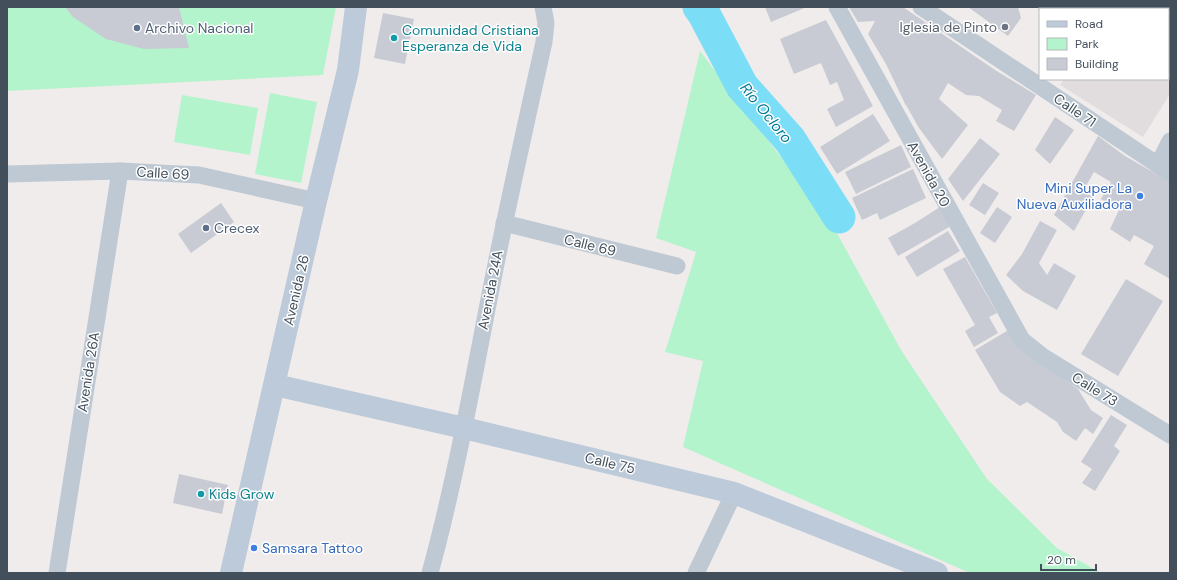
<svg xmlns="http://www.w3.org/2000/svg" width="1177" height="580" font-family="'DM Sans',sans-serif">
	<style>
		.education { fill: #e1ddde }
		.green { fill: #b4f4cc }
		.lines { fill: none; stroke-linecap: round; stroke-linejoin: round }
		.river { stroke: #7cdef6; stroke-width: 33 }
		.building { fill: #c8cbd3 }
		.street { stroke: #bec9d4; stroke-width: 17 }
		.secondary { stroke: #bccad9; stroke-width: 22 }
		.worship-dot { fill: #6b7280; stroke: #fff; stroke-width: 1.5 }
		.service-dot { fill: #5c6f8a; stroke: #fff; stroke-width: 1.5 }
		.culture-dot { fill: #0f9aa8; stroke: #fff; stroke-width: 1.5 }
		.shop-dot { fill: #3f7fe0; stroke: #fff; stroke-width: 1.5 }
		.labels { text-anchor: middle; stroke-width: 3; stroke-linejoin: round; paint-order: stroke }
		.worship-label { font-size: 14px; fill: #5b616d; stroke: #fff; text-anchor: end }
		.service-label { font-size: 14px; fill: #4e5e75; stroke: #fff; text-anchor: start }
		.culture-label { font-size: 14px; fill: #0d838f; stroke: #fff; text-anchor: start }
		.street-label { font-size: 14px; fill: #43505c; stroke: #fff }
		.shop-label { font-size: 14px; fill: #366cbe; stroke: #fff; text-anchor: end }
		.water-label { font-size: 15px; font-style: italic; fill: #037b9a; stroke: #fff }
	</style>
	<rect width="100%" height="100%" fill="#f0ecec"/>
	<polygon class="education" points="1108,7 1170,7 1170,94 1143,137 1060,85 1064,79 1168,79 1168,9 1107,9"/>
	<g class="green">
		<polygon points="7,7 336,7 323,75 7,91"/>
		<polygon points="700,51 832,224 901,350 987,479 1057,548 1101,573 970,573 683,447 703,361 665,352 696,252 656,238"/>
		<polygon points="270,93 317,102 301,183 255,174"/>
		<polygon points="182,95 258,108 250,155 174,142"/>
	</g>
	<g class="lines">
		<polyline class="river" points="699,7 704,14 742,86 790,140 839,217"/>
	</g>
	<g class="building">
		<polygon points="65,7 179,7 189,48 144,49 106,39 73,17"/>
		<polygon points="765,7 807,7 771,22"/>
		<polygon points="849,7 903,7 995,70 1036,95 1014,131 996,121 1002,110 979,96 966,95 948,83 939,99 968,125 942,159 919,128 906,105 906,106 886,64 868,34 875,21 858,22"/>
		<polygon points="968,7 1018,7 1021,18 1008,36"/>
		<polygon points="383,13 414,19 405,64 374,58"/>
		<polygon points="826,20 873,106 836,127 827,109 844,100 837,82 830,85 821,63 794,74 780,39"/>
		<polygon points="873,114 890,141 837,174 820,147"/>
		<polygon points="1055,117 1074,130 1050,164 1035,150"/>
		<polygon points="1098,136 1125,156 1170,182 1170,279 1144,264 1154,246 1134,235 1130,242 1110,229 1119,210 1101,199 1111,182 1094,172 1083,191 1093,197 1074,231 1054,215"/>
		<polygon points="980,138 1000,154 963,201 948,179"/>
		<polygon points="901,145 911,167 856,194 845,172"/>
		<polygon points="913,169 926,198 880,220 877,213 862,220 852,198"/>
		<polygon points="983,183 999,193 985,215 969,205"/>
		<polygon points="221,203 234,222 191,253 178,234"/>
		<polygon points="940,207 951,226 898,256 888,238 915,223"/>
		<polygon points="997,207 1012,217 995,243 980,233"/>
		<polygon points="1040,221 1057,230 1039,263 1047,275 1054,263 1076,276 1057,310 1023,291 1006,275 1022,254"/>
		<polygon points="948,231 960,251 917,277 905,257"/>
		<polygon points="965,257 997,313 989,317 998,333 974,347 965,331 975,325 943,269"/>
		<polygon points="1126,279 1163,301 1118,376 1081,354"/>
		<polygon points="1010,329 1022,350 1078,389 1091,410 1103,418 1093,434 1085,428 1076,441 1063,432 1057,422 1027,402 1020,406 1000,392 975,350"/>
		<polygon points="1111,415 1127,425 1114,446 1120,451 1095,491 1082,483 1092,469 1081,462"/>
		<polygon points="179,474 228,485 222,514 173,503"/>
	</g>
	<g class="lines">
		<g class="street">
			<polyline points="837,7 1022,340 1042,356 1170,435"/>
			<polyline points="921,7 1170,173"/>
			<polyline points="1158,165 1170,141"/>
			<polyline points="7,174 120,171 199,175 316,201"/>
			<polyline points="504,223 677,266"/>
			<polyline points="57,573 120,171"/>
			<path d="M430 573C456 478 473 380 492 284 508 203 526 123 544 42L546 23 543 7"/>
			<polyline points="696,573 734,493"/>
		</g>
		<g class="secondary">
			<polyline points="275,385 464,428 734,493 937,573"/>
			<polyline points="231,573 316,201 348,70 356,7"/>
		</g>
	</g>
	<circle class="worship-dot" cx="1005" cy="27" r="4"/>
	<g class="service-dot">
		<circle cx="137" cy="28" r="4"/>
		<circle cx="206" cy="228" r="4"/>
	</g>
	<g class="culture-dot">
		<circle cx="394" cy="38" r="4"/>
		<circle cx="201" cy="494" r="4"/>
	</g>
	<g class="shop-dot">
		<circle cx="1140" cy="196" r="4"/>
		<circle cx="254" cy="548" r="4"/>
	</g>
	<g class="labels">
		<g class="worship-label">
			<text x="997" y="32">Iglesia de Pinto</text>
		</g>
		<g class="service-label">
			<text x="145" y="33">Archivo Nacional</text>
			<text x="214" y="233">Crecex</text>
		</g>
		<g class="culture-label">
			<text x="402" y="35">Comunidad Cristiana<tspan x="402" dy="16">Esperanza de Vida</tspan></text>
			<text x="209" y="499">Kids Grow</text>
		</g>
		<g class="street-label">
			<text transform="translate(1075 110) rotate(34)" y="5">Calle 71</text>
			<text transform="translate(163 173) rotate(3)" y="5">Calle 69</text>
			<text transform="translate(929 174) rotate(61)" y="5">Avenida 20</text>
			<text transform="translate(590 245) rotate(14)" y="5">Calle 69</text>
			<text transform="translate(296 290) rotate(-77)" y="5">Avenida 26</text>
			<text transform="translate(490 290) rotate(-79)" y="5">Avenida 24A</text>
			<text transform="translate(88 372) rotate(-81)" y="5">Avenida 26A</text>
			<text transform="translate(1095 389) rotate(32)" y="5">Calle 73</text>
			<text transform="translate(610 463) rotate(13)" y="5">Calle 75</text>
		</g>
		<g class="shop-label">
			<text x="1132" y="193">Mini Super La<tspan x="1132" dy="16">Nueva Auxiliadora</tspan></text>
			<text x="262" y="553" text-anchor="start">Samsara Tattoo</text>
		</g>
		<g class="water-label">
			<text transform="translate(766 113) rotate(51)" y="5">Río Ocloro</text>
		</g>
	</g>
	<rect width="1177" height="580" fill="none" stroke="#43505c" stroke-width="16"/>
	<rect x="1039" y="8" width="130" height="72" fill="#ffffff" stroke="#b4b9be"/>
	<rect x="1047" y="21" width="20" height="6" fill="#bccad9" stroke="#b4b9be"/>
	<text x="1075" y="28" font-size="12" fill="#43505c">Road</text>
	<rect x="1047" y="38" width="20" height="12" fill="#b4f4cc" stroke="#b4b9be"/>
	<text x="1075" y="48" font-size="12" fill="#43505c">Park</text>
	<rect x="1047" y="58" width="20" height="12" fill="#c8cbd3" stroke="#b4b9be"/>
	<text x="1075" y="68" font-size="12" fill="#43505c">Building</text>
	<path d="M1041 564v6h55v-6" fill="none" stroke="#43505c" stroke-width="2"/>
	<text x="1047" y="564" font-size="12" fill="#43505c" stroke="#ffffff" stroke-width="3" paint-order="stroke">20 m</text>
</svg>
